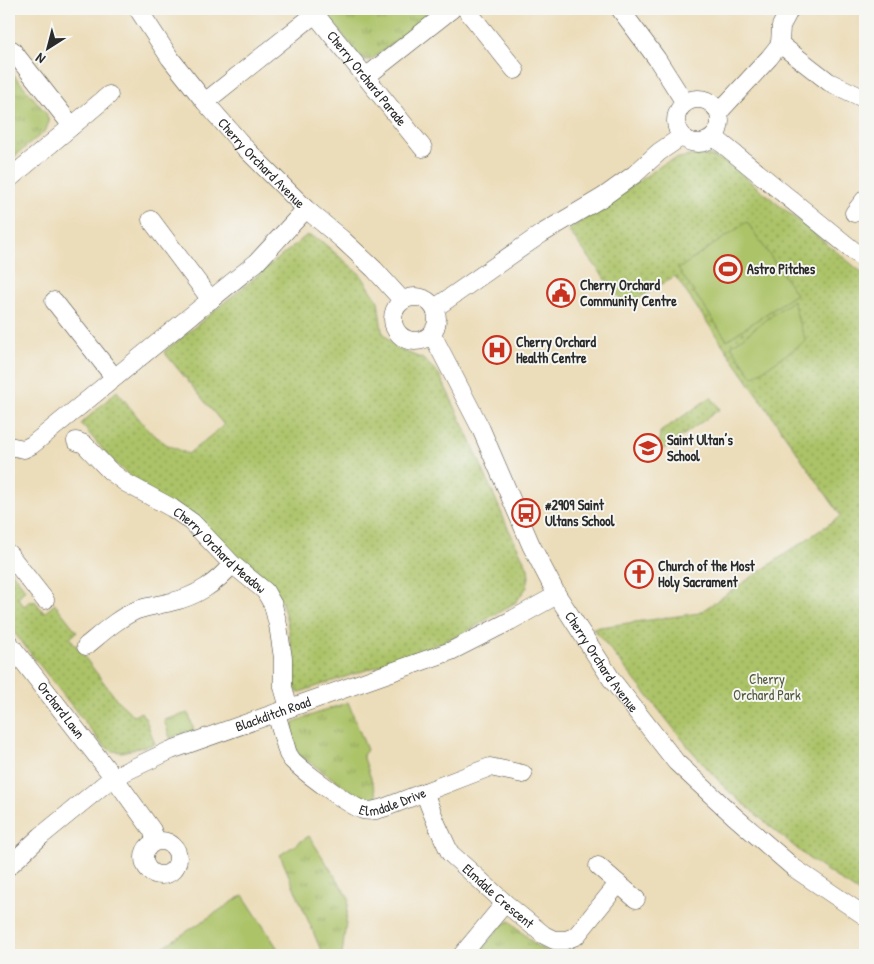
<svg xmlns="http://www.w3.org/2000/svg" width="874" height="964" font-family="'Patrick Hand',sans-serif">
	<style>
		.grass { fill: url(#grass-tufts); stroke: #6c774a }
		.park { fill: url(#park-dots); stroke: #6c774a }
		.garden { fill: #acc368; stroke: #6c774a }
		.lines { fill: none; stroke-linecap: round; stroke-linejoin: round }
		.minor-casing { stroke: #484640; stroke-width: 19 }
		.minor { stroke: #fff; stroke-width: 18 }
		.labels { text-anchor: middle; stroke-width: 4; stroke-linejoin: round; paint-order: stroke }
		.street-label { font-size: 14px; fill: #2b2b2b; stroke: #f6f6f2 }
		.poi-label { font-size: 14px; font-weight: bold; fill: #2b2b2b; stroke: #f6f6f2; text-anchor: start }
		.park-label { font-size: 14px; fill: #52593d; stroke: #f6f6f2 }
	</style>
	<defs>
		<pattern id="grass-tufts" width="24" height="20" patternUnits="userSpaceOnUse" patternTransform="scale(1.25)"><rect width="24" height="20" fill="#acc368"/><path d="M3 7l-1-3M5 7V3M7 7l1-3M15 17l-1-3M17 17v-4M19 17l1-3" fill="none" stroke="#8c9f56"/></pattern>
		<pattern id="park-dots" width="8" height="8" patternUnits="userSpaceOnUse" patternTransform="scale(1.25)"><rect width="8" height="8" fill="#acc368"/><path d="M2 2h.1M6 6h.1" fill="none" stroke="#8c9f56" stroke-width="1.8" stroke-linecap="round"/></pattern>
	</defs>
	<rect width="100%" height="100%" fill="#f6f6f2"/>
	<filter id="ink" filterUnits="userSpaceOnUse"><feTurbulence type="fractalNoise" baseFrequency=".02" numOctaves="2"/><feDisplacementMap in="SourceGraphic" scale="10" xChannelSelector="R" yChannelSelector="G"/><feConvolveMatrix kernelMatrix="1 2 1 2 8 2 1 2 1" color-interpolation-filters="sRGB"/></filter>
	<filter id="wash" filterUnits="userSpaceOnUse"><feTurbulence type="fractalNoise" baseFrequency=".0096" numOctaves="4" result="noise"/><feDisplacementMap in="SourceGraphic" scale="20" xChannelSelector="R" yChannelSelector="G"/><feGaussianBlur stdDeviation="1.12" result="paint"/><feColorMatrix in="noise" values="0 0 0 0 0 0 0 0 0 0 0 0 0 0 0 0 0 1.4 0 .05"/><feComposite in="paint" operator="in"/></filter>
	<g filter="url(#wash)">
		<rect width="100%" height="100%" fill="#ecddba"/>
		<g class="grass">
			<polygon points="323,9 436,9 371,60 366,60 359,56"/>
			<polygon points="9,69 46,113 49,121 46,130 9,161"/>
			<polygon points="348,702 367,750 363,755 377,796 365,801 299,755 295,745 292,731 293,724 296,721"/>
			<polygon points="188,713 194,730 170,738 164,720"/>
			<polygon points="309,836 349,898 342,955 323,955 280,855"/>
			<polygon points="510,921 538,947 546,951 567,955 477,955 502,925"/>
		</g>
		<g class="park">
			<polygon points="695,155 710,156 726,162 865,275 865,897 808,858 726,789 691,750 593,628 699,613 841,516 675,276 626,306 568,230 665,163 679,158"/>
			<path d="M307 235 320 240 361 275 378 301 382 331 394 347 423 359 439 374 466 430 507 526 528 568 529 577 527 587 516 602 464 633 411 655 300 692C297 691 295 691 293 688 290 682 293 668 292 661 291 639 286 601 271 583 263 575 252 570 242 564L132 478 113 461 81 424 117 391 148 430 166 444 188 454 224 425 164 352Z"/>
			<polygon points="711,397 720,409 658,453 660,432"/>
			<polygon points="9,568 25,589 18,598 24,606 30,601 35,601 44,613 55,604 77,632 70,638 118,701 134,716 141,712 145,717 155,744 122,752 112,751 102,744 9,626"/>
		</g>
		<g class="garden">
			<polygon points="747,222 796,294 727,340 678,269"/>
			<polygon points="793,300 799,323 806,341 753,377 731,346"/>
			<polygon points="243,895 282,955 153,955 152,954"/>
		</g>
	</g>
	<g filter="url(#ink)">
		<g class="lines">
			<defs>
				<g id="minor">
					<path id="s1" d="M138 9 170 58 205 102 246 149 306 209 343 240 374 269 402 300"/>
					<path id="s2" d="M311 9 423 148"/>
					<polyline points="466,9 515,70"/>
					<polyline points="620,9 657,59 685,103"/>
					<polyline points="780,44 829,82 865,99"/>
					<polyline points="780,44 781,26 790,9"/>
					<polyline points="12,50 72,126"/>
					<polyline points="367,76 452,9"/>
					<circle cx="698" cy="121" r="22"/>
					<polyline points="205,102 315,14"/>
					<polyline points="719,112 769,58 780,44"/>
					<polyline points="714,137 865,260"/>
					<polyline points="9,179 109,95"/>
					<polyline points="854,213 865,199"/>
					<polyline points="151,220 211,300"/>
					<circle cx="415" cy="319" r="22"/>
					<polyline points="54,301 114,377"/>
					<polyline points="435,308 541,234 603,197 635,174 659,152 681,137"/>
					<path id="s3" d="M432 334 481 429 531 545 557 595 612 680 676 762 734 816 794 868 865 916"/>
					<path id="s4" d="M76 441 84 444 110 471 126 483 172 508 192 522 232 564 265 591 273 605 278 625 283 658V687L289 708"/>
					<polyline points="9,446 24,449 32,445 257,262 306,209"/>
					<polyline points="9,554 45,600"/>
					<path id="s5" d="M9 643 121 787 152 830 156 841"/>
					<path d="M86 646C102 633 118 618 137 610 148 606 159 605 171 602 195 597 217 583 232 564"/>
					<path id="s6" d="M276 713 288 754 292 760C304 772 348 805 363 810 371 812 378 810 386 807L490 767 523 774"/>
					<path id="s7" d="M424 792 437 825 450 853 505 903 544 935 554 940H566L576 936 618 884"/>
					<circle cx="161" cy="858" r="17"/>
					<path id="s8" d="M9 866 41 836 112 778 171 750 451 651 510 621 557 595"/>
					<polyline points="598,866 636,899"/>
					<polyline points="462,955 505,903"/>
				</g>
			</defs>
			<use href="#minor" class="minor-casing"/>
			<use href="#minor" class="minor"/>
		</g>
	</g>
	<defs>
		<symbol id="stadium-ring" viewBox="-11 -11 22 22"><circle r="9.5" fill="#f6f6f2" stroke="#c8321e" stroke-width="1.5"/><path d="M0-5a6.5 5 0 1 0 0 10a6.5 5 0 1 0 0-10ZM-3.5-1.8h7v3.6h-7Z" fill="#c8321e"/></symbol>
		<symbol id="civic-ring" viewBox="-11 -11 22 22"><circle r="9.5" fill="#f6f6f2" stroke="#c8321e" stroke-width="1.5"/><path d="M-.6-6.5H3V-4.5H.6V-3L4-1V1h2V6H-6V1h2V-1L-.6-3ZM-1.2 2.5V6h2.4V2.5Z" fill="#c8321e"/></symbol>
		<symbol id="hospital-ring" viewBox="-11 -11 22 22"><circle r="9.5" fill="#f6f6f2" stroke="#c8321e" stroke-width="1.5"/><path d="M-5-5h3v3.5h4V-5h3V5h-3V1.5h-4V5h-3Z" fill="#c8321e"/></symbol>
		<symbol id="school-ring" viewBox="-11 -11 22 22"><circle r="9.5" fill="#f6f6f2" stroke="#c8321e" stroke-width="1.5"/><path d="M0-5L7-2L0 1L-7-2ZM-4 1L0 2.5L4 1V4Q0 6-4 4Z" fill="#c8321e"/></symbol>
		<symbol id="bus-ring" viewBox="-11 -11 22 22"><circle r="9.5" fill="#f6f6f2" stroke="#c8321e" stroke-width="1.5"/><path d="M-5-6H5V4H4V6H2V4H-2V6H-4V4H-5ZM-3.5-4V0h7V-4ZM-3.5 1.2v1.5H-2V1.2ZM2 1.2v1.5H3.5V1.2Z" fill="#c8321e"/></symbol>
		<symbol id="church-ring" viewBox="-11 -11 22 22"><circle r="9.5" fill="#f6f6f2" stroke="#c8321e" stroke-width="1.5"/><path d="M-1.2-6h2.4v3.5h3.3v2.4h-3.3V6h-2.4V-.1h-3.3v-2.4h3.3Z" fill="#c8321e"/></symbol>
	</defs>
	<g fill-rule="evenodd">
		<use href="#stadium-ring" x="712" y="253" width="32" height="32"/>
		<use href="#civic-ring" x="545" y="277" width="32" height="32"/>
		<use href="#hospital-ring" x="481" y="334" width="32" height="32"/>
		<use href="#school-ring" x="632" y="432" width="32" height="32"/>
		<use href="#bus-ring" x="510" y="497" width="32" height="32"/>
		<use href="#church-ring" x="623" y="558" width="32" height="32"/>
	</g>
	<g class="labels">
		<g class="street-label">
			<text dy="5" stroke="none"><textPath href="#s2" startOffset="89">Cherry Orchard Parade</textPath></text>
			<text dy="5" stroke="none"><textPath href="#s1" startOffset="198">Cherry Orchard Avenue</textPath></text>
			<text dy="5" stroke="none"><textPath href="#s4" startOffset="182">Cherry Orchard Meadow</textPath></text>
			<text dy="5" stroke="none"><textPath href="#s3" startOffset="370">Cherry Orchard Avenue</textPath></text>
			<text dy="5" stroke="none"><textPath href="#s5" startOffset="85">Orchard Lawn</textPath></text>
			<text dy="5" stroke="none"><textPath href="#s8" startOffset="309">Blackditch Road</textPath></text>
			<text dy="5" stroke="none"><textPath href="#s6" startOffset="168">Elmdale Drive</textPath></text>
			<text dy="5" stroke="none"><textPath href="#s7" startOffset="131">Elmdale Crescent</textPath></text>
		</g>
		<g class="poi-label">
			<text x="747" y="274">Astro Pitches</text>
			<text x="580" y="290">Cherry Orchard<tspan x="580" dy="16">Community Centre</tspan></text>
			<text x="516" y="347">Cherry Orchard<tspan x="516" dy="16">Health Centre</tspan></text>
			<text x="667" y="445">Saint Ultan’s<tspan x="667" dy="16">School</tspan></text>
			<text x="545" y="510">#2909 Saint<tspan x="545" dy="16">Ultans School</tspan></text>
			<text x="658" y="571">Church of the Most<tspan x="658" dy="16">Holy Sacrament</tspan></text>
		</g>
		<g class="park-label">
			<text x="767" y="684">Cherry<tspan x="767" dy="16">Orchard Park</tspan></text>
		</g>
	</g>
	<rect width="874" height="964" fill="none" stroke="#f6f6f2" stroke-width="30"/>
	<g transform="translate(48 48) rotate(216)" stroke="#f6f6f2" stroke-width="4" paint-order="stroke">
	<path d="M0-4L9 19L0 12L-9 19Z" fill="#2b2b2b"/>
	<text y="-8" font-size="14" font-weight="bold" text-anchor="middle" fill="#2b2b2b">N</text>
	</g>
</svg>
